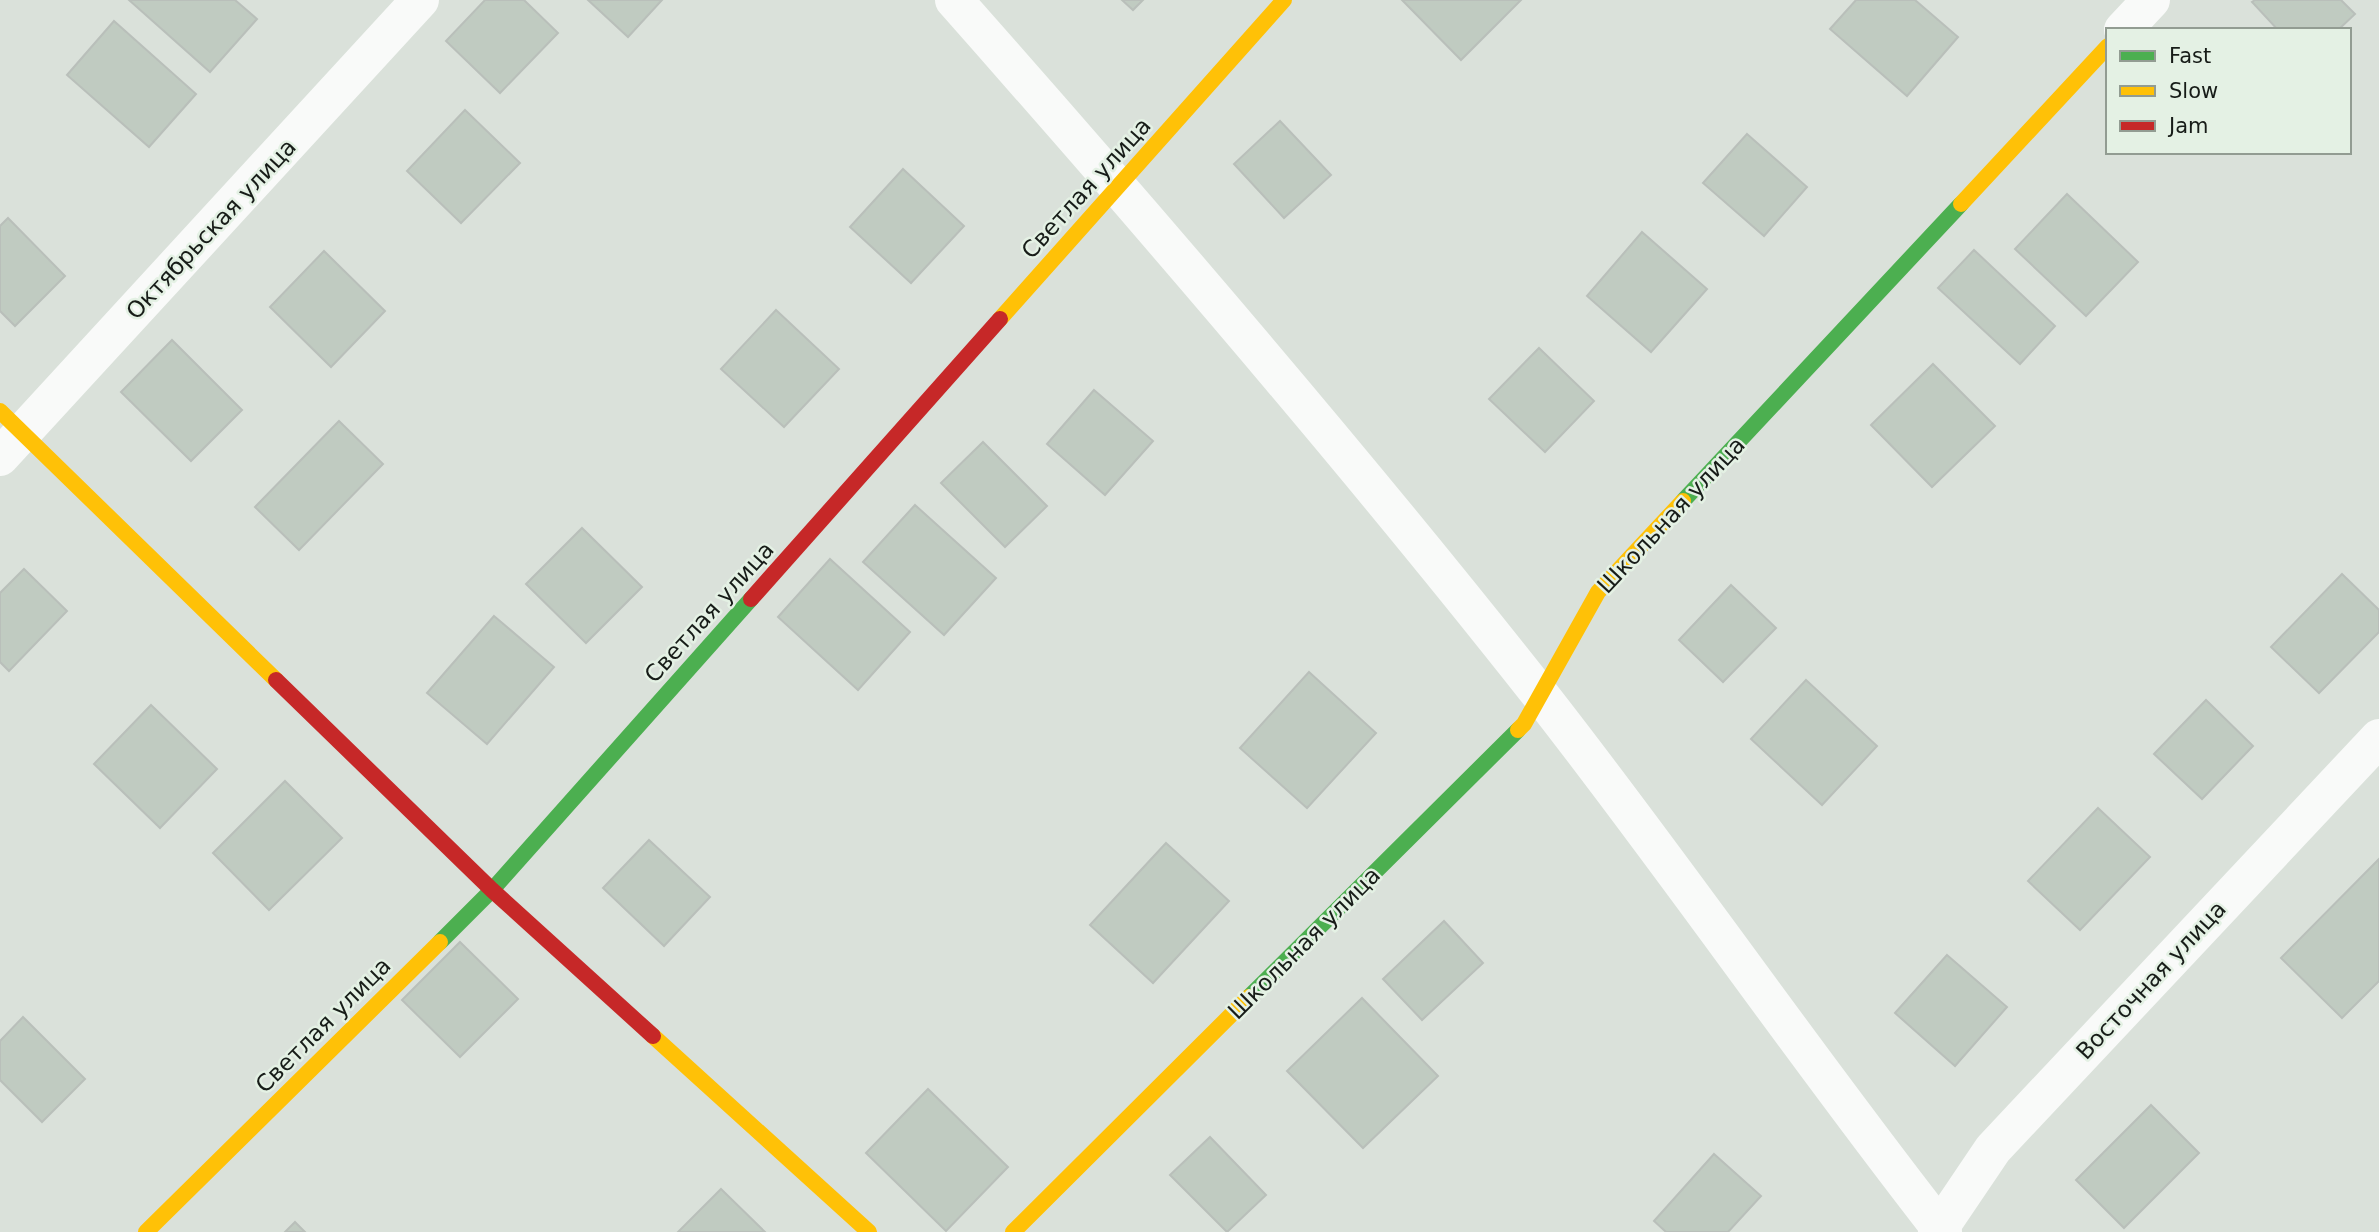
<svg xmlns="http://www.w3.org/2000/svg" width="2379" height="1232" font-family="'DejaVu Sans',sans-serif">
	<style>
		.building { fill: #c0cbc1; stroke: #b9bfba; stroke-width: 2 }
		.lines { fill: none; stroke-linecap: round; stroke-linejoin: round }
		.street { stroke: #f9faf9; stroke-width: 38 }
		.fast { stroke: #4caf50; stroke-width: 16 }
		.slow { stroke: #ffc107; stroke-width: 16 }
		.jam { stroke: #c62828; stroke-width: 16 }
		.labels { text-anchor: middle; stroke-width: 5; stroke-linejoin: round; paint-order: stroke }
		.street-label { font-size: 23px; fill: #171c18; stroke: #e4f1e4 }
	</style>
	<rect width="100%" height="100%" fill="#dae1da"/>
	<g class="building">
		<polygon points="129,0 235,0 257,19 210,72"/>
		<polygon points="485,0 524,0 558,33 500,93 446,41"/>
		<polygon points="588,0 662,0 628,37"/>
		<polygon points="1122,0 1143,0 1133,10"/>
		<polygon points="1402,0 1521,0 1461,60"/>
		<polygon points="1856,0 1915,0 1958,37 1907,96 1830,29"/>
		<polygon points="2255,0 2341,0 2355,14 2338,30 2278,30 2252,2"/>
		<polygon points="114,21 196,94 149,147 67,75"/>
		<polygon points="465,110 520,163 461,223 407,171"/>
		<polygon points="1280,121 1331,175 1284,218 1234,164"/>
		<polygon points="1747,134 1807,187 1764,236 1703,183"/>
		<polygon points="903,169 964,226 911,283 850,227"/>
		<polygon points="2067,194 2138,262 2086,316 2015,249"/>
		<polygon points="8,218 65,276 15,326 0,311 0,226"/>
		<polygon points="1642,232 1707,289 1651,352 1587,296"/>
		<polygon points="1974,250 2055,326 2020,364 1938,288"/>
		<polygon points="324,251 385,311 331,367 270,307"/>
		<polygon points="776,310 839,369 784,427 721,369"/>
		<polygon points="172,340 242,410 191,461 121,392"/>
		<polygon points="1539,348 1594,401 1545,452 1489,399"/>
		<polygon points="1933,364 1995,426 1932,487 1871,425"/>
		<polygon points="1094,390 1153,441 1105,495 1047,444"/>
		<polygon points="339,421 383,464 299,550 255,507"/>
		<polygon points="983,442 1047,506 1005,547 941,483"/>
		<polygon points="915,505 996,578 944,635 863,562"/>
		<polygon points="582,528 642,587 586,643 526,584"/>
		<polygon points="830,559 910,632 858,690 778,617"/>
		<polygon points="24,569 67,611 9,671 0,662 0,593"/>
		<polygon points="2342,574 2379,610 2379,632 2319,693 2271,647"/>
		<polygon points="1731,585 1776,628 1723,682 1679,640"/>
		<polygon points="494,616 554,667 487,744 427,693"/>
		<polygon points="1309,672 1376,733 1307,808 1240,748"/>
		<polygon points="1806,680 1877,746 1822,805 1751,739"/>
		<polygon points="2206,700 2253,746 2202,799 2154,754"/>
		<polygon points="151,705 217,769 160,828 94,764"/>
		<polygon points="285,781 342,838 269,910 213,853"/>
		<polygon points="2098,808 2150,857 2080,930 2028,881"/>
		<polygon points="649,840 710,897 664,946 603,888"/>
		<polygon points="1166,843 1229,901 1153,983 1090,925"/>
		<polygon points="2379,859 2379,981 2342,1018 2281,958"/>
		<polygon points="1444,921 1483,963 1422,1020 1383,979"/>
		<polygon points="460,942 518,999 460,1057 402,1000"/>
		<polygon points="1947,955 2007,1007 1955,1066 1895,1013"/>
		<polygon points="1362,998 1438,1076 1363,1148 1287,1071"/>
		<polygon points="23,1017 85,1079 42,1122 0,1080 0,1041"/>
		<polygon points="928,1089 1008,1167 946,1231 866,1153"/>
		<polygon points="2151,1105 2199,1153 2124,1228 2076,1180"/>
		<polygon points="1210,1137 1266,1195 1227,1232 1170,1175"/>
		<polygon points="1714,1154 1761,1196 1728,1232 1666,1232 1654,1221"/>
		<polygon points="721,1189 765,1232 678,1232"/>
		<polygon points="295,1222 305,1232 285,1232"/>
	</g>
	<g class="lines">
		<g class="street">
			<path d="M954 0C1154 226 1351 455 1538 692 1677 869 1804 1055 1943 1232"/>
			<polyline points="2123,30 2151,0"/>
			<polyline points="0,457 420,0"/>
			<polyline points="1937,1232 1993,1149 2379,738"/>
		</g>
		<g class="fast">
			<polyline points="1683,501 1961,204"/>
			<polyline points="440,942 492,890 751,599"/>
			<polyline points="1249,997 1518,730"/>
		</g>
		<g class="slow">
			<polyline points="1961,204 2108,46"/>
			<polyline points="1000,319 1284,0"/>
			<polyline points="0,411 276,680"/>
			<polyline points="1518,730 1524,724 1598,592 1683,501"/>
			<polyline points="653,1036 869,1232"/>
			<polyline points="146,1232 440,942"/>
			<polyline points="1013,1232 1249,997"/>
		</g>
		<g class="jam">
			<polyline points="751,599 1000,319"/>
			<polyline points="276,680 492,890 653,1036"/>
		</g>
	</g>
	<g class="labels">
		<g class="street-label">
			<text transform="translate(1086 188) rotate(-48)" y="8">Светлая улица</text>
			<text transform="translate(211 229) rotate(-47)" y="8">Октябрьская улица</text>
			<text transform="translate(1671 515) rotate(-47)" y="8">Школьная улица</text>
			<text transform="translate(709 612) rotate(-48)" y="8">Светлая улица</text>
			<text transform="translate(1304 943) rotate(-45)" y="8">Школьная улица</text>
			<text transform="translate(2151 980) rotate(-47)" y="8">Восточная улица</text>
			<text transform="translate(323 1025) rotate(-45)" y="8">Светлая улица</text>
		</g>
	</g>
	<rect x="2106" y="28" width="245" height="126" fill="#e4f1e4" stroke="#929c92" stroke-width="2"/>
	<rect x="2120" y="51" width="35" height="10" fill="#4caf50" stroke="#929c92" stroke-width="2"/>
	<text x="2169" y="63" font-size="21" fill="#171c18">Fast</text>
	<rect x="2120" y="86" width="35" height="10" fill="#ffc107" stroke="#929c92" stroke-width="2"/>
	<text x="2169" y="98" font-size="21" fill="#171c18">Slow</text>
	<rect x="2120" y="121" width="35" height="10" fill="#c62828" stroke="#929c92" stroke-width="2"/>
	<text x="2169" y="133" font-size="21" fill="#171c18">Jam</text>
</svg>
